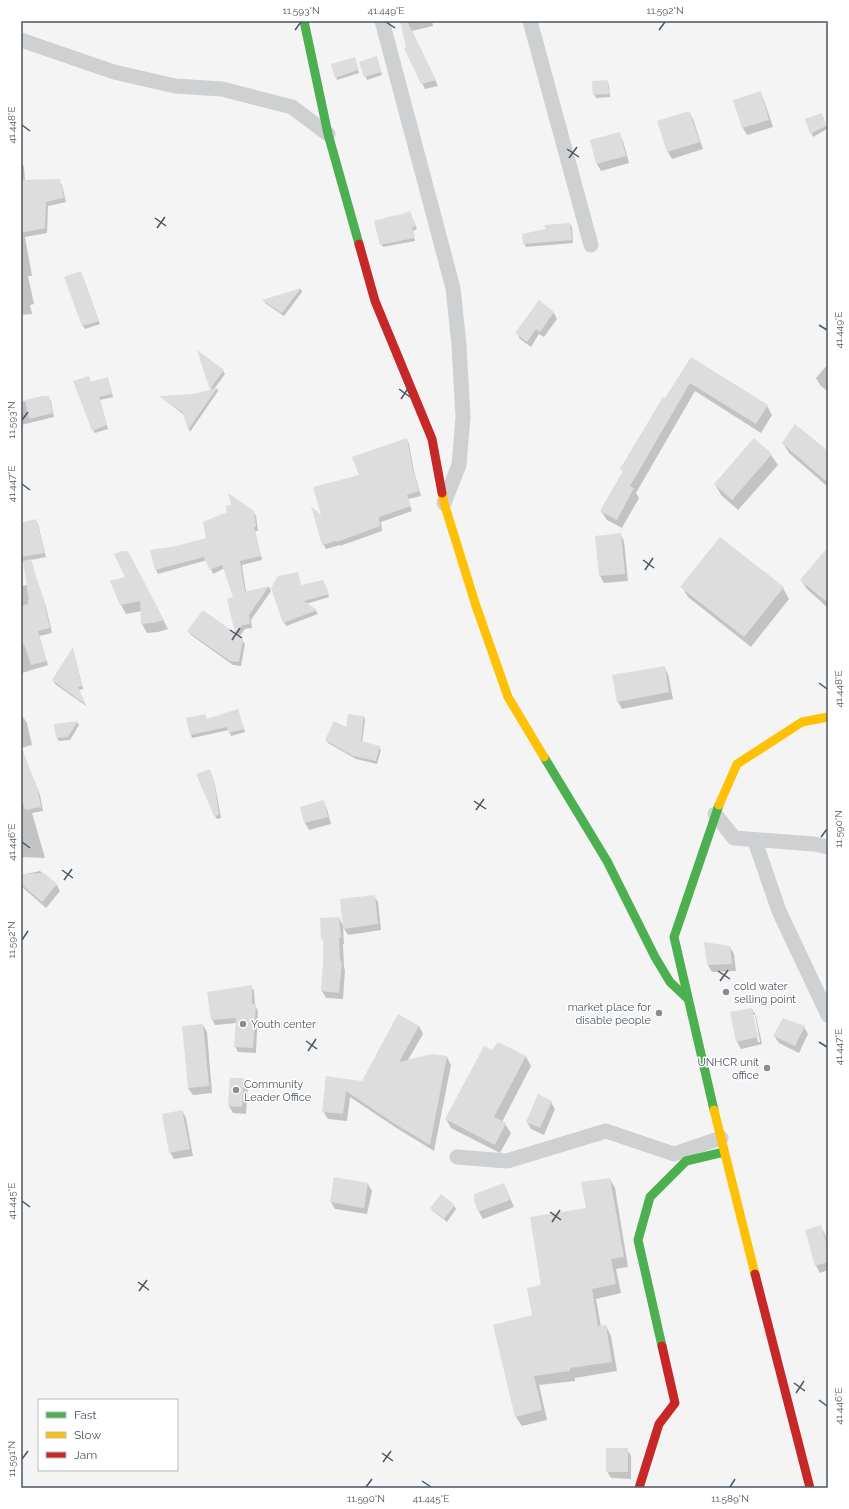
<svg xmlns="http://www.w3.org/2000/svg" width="849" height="1509" font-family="Raleway,sans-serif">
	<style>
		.shadow { fill: #0003; fill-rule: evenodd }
		.building { fill: #ddddde }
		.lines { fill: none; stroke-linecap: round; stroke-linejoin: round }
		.street { stroke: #ced0d2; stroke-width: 15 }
		.fast { stroke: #4caf50; stroke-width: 9 }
		.slow { stroke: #ffc107; stroke-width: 9 }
		.jam { stroke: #c62828; stroke-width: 9 }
		.ticks { fill: none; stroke: #4a5661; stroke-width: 1.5 }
		.poi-dot { fill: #868d94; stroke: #fff; stroke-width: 1.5 }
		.labels { text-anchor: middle; stroke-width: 3; stroke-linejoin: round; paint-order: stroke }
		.poi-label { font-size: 11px; fill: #4a5661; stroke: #fff; text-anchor: start }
		.neatline { fill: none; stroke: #4a5661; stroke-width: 1.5 }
		.ticks-label { font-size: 10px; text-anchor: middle; fill: #4a5661 }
	</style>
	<rect width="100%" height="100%" fill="#f4f4f4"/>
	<g class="shadow">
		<polygon points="401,21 432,21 433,26 412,31 438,86 425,89 422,83 407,47"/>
		<polygon points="355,58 359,73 337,80 336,77"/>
		<polygon points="378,61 382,75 367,80 360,62"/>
		<polygon points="607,81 609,85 610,97 596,98 594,94"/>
		<polygon points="760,93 764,100 773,127 747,135 743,128 735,101"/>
		<polygon points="689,112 693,119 703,149 672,159 668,152 658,122"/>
		<polygon points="823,117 827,129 813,137 806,119"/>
		<polygon points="619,134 623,141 629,163 601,171 597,164 591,141"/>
		<polygon points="21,162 24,167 25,181 59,180 62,185 66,202 48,206 47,233 25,237 32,276 28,276 34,304 30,305 32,314 21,315"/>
		<polygon points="411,215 417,229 413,231 415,241 383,247 381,244"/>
		<polygon points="570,224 572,227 573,243 526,247 524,243 548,230"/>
		<polygon points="81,272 100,324 85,329 83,326"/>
		<polygon points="301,289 302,292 284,316 265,303 264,300"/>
		<polygon points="539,302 554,313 557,319 544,337 539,334 531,347 520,339 517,333"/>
		<polygon points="199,353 223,371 225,374 214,389 217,389 218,391 190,432 184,415 161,397 193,395 211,390"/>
		<polygon points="691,359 767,406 772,415 761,433 695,391 636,493 639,498 622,528 607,520 601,511 623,472 622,469"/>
		<polygon points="828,364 828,392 820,385 816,378"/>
		<polygon points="89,377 91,383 108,379 113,397 100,400 108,429 95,433 93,430"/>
		<polygon points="43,397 48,397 51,401 54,417 21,425 21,402"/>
		<polygon points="795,425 828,452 828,487 789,453 783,443"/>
		<polygon points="407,439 409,444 414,471 421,496 408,499 412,511 381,522 382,531 340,546 340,545 326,549 323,544 323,517 360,476"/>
		<polygon points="771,455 778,465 738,510 721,495 715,484"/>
		<polygon points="253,512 256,516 258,531 255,531 262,560 242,565 246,592 269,587 271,591 251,620 252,628 245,629 239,637 245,644 241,666 233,665 191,635 188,631 237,636 228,599 234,598 225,568 213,574 207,560 158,574 156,570 176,547 207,539"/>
		<polygon points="21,519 22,524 35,520 38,524 46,557 21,562"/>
		<polygon points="620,534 624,541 628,581 604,583 600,576 596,537"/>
		<polygon points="828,548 828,608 807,589 801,580"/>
		<polygon points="132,561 168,629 158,632 147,633 142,624 142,611 126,614 121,605 112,582 127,578"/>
		<polygon points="297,573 301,586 325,584 329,597 306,604 316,611 318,614 286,626 284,622"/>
		<polygon points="38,583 46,607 52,633 39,636 48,665 22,673 21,586"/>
		<polygon points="682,587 783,588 789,599 751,647 688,597"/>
		<polygon points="73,649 83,689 79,690 86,706 55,684 53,680"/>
		<polygon points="664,667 668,674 673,699 622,709 618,702"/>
		<polygon points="238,710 245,732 231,736 229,730 192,738 191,735 205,715 207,720"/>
		<polygon points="21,714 27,723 32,745 21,748"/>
		<polygon points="364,717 365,720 362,743 379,747 381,750 377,764 356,759 328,743 326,740"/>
		<polygon points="77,722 79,725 70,740 59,741 57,738"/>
		<polygon points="21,773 32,775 40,795 43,811 32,813 45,858 21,857"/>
		<polygon points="211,773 215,785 221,818 217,819 215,816"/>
		<polygon points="323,802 327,809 331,824 309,830 305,823 301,807"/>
		<polygon points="40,871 57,885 60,891 46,908 21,886 21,875"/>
		<polygon points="374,896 378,902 381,930 348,935 343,927 344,944 343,944 344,967 345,970 343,999 326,998 322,991 324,963 324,941 322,939 339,918 344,927"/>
		<polygon points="730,947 734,954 736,971 712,972 708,965"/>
		<polygon points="251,986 254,991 255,1005 258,1011 256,1053 238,1052 235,1046 237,1023 215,1025 212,1019"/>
		<path d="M752 1009 756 1016 762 1044 741 1049 737 1042ZM753 1015H755L760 1042H758Z"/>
		<polygon points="203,1025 207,1032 212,1093 193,1095 188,1088"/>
		<polygon points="419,1026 423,1034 408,1060 432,1055 447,1057 451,1065 434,1151 398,1129 350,1097 347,1121 328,1119 323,1111 326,1078 362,1082"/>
		<polygon points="804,1027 808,1034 799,1053 779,1043 774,1036"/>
		<polygon points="499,1043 526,1057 531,1066 502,1122 505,1124 511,1133 500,1153 451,1128 446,1119"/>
		<polygon points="244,1079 248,1086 246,1114 233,1113 229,1106"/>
		<polygon points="551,1102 555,1109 544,1135 531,1129 527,1122"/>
		<polygon points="182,1111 186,1118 193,1156 174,1159 170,1152"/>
		<polygon points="610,1179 615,1188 628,1267 616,1269 621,1293 596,1299 601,1327 606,1326 611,1336 617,1371 575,1378 575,1381 539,1385 547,1420 522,1426 516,1417 533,1316 542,1286 587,1209"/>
		<polygon points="368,1184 372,1191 367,1214 335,1209 331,1202"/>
		<polygon points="504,1184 514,1207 483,1219 479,1212"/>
		<polygon points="441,1196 454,1206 456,1209 447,1222 433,1211 431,1208"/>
		<polygon points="821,1227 825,1234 828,1245 828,1270 820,1273 816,1266 806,1231"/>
		<polygon points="627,1449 631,1456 631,1479 611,1478 607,1471"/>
	</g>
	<g class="building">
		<polygon points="400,21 407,21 436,80 421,84 404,48 406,47"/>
		<polygon points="377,56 381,72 364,77 359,62"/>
		<polygon points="355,57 358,70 335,78 331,64"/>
		<polygon points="608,80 609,94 593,95 592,81"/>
		<polygon points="761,91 769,120 742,128 733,100"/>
		<polygon points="689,111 700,142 667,152 657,121"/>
		<polygon points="822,113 826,126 810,134 805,119"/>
		<polygon points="620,132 626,156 596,164 590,140"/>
		<polygon points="60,179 64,198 46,202 45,228 21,233 21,180"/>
		<polygon points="410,211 416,226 412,227 414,238 380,245 374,221 396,215 396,216"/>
		<polygon points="570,223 572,240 523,244 522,234 546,229 544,225"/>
		<polygon points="81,271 99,321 82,326 64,277"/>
		<polygon points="301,288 282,313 262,300"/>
		<polygon points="539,300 554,312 540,332 536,329 527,342 515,333"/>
		<polygon points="197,350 224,370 210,389 217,388 188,430 183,413 159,396 193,394 210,390"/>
		<polygon points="691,357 768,405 756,424 690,383 630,486 634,488 617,520 600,511 623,471 620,469 663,397 665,398"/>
		<polygon points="89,376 90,382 108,377 112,394 99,397 107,425 92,431 73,381"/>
		<polygon points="43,396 49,396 53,413 29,419 25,400"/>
		<polygon points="795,424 828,451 828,483 782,443"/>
		<polygon points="407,438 412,465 419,491 407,495 411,506 379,517 380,526 337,542 336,541 322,545 311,506 321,515 313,487 359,475 352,457"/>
		<polygon points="754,438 772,454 732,500 714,484"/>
		<polygon points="228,493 254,511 256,527 254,527 261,556 240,561 245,592 269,586 249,615 250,624 242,625 236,634 243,639 239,662 230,661 187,631 203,610 235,633 227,599 233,597 222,565 210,570 204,557 155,570 150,550 176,546 206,538 203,522 227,512 225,506 231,505"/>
		<polygon points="36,519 45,553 21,557 21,523"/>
		<polygon points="621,533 625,574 599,576 595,536"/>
		<polygon points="720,537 784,587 744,637 680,587"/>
		<polygon points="828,547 828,603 800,580"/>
		<polygon points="122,551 128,551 164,620 153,623 141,624 140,601 120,605 110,581 125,577 114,554"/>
		<polygon points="31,559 44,602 50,628 38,631 47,661 31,665 24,644 21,646 21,606 28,604 28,600 29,600 23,561"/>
		<polygon points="298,572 301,585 323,580 329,594 304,601 317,610 283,623 271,588 278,576"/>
		<polygon points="73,647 82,686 78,687 86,705 52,680"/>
		<polygon points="665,666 669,692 617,702 612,675"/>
		<polygon points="238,709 244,729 229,733 227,727 190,735 186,718 205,714 206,719"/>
		<polygon points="348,714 364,716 361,741 380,746 376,761 353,756 325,740 334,721 346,727"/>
		<polygon points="78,721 68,737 56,738 54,724"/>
		<polygon points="22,749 38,790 41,807 25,810 23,803 21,803 21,750"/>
		<polygon points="210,769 214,781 219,815 214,816 196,774"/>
		<polygon points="324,800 328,817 304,823 300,807"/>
		<polygon points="44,873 57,884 42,902 21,884 21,874"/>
		<polygon points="375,895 378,924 343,929 340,899"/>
		<polygon points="339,917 341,937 339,938 340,960 342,962 339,993 321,991 323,963 323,939 321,939 320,918"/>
		<polygon points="704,942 730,946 732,964 707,965"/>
		<polygon points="252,985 252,1004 256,1004 253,1048 234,1047 236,1018 211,1020 207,992"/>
		<polygon points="752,1008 758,1037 736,1042 730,1012"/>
		<polygon points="398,1014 419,1026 399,1062 432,1054 447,1056 430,1145 392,1122 346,1091 343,1114 322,1112 326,1077 324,1076 362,1081"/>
		<polygon points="783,1018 805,1026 795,1046 773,1036"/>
		<polygon points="203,1024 209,1086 188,1088 182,1026"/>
		<polygon points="498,1042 526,1056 494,1117 506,1123 495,1145 445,1119 484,1046 492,1050"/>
		<polygon points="230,1078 244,1078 242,1107 228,1106"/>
		<polygon points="538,1094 552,1101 540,1128 526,1122"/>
		<polygon points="182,1110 190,1149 169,1153 162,1114"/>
		<polygon points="334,1177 368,1183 364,1208 330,1202"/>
		<polygon points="610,1178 624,1257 611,1259 616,1284 592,1289 598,1326 606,1325 612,1362 570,1368 570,1371 534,1376 542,1410 515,1417 493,1325 532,1315 527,1288 541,1285 530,1217 586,1208 581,1182"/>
		<polygon points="504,1183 510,1200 478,1212 474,1200 474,1194"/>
		<polygon points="441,1194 455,1205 444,1219 430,1208"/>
		<polygon points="821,1225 828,1248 828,1262 815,1266 805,1230"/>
		<rect x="606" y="1448" width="22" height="24"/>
	</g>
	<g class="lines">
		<g class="street">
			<polyline points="382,21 453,288 459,345 463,417 459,465 444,503"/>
			<polyline points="530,21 591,245"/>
			<polyline points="21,40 114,72 175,86 222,89 292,107 328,134"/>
			<polyline points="715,814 734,838 814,844 828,847"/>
			<polyline points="756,840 757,847 779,911 828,1015"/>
			<polyline points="457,1157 507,1161 606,1131 674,1154 721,1138"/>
		</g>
		<g class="fast">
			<polyline points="304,21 328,134 359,244"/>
			<polyline points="544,757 607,861 655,957 670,982 688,999"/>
			<polyline points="714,1110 674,937 719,805"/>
			<polyline points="662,1346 638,1240 650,1197 686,1161 724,1152"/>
		</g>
		<g class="slow">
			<polyline points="442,493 444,503 476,606 508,697 544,757"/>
			<polyline points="719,805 737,764 802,722 828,717"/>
			<polyline points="714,1110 755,1274"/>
		</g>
		<g class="jam">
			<polyline points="359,244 375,301 432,439 442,493"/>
			<polyline points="755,1274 810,1488"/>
			<polyline points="639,1488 659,1424 675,1403 662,1346"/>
		</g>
	</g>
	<path class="ticks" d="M386 22 395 28M295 30 301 22M659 30 665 22M22 125 30 131M567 149 579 157M569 158 577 147M155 218 166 226M157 228 165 217M819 325 827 330M399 389 410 397M401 399 409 387M22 420 28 412M22 484 30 490M643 560 654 568M645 570 653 558M230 630 242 638M232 640 240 628M819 683 827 689M474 801 486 809M476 810 484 799M821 837 827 829M22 842 30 848M62 870 73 878M64 880 72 869M22 940 28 931M718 971 730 979M720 981 728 970M306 1041 317 1049M819 1042 827 1047M308 1051 316 1039M22 1201 30 1207M550 1212 561 1220M552 1222 560 1210M138 1282 149 1290M139 1291 147 1280M794 1383 805 1391M796 1393 804 1381M819 1400 827 1406M382 1453 393 1461M22 1459 28 1451M383 1462 391 1451M422 1481 431 1487M366 1487 372 1479M730 1487 735 1479"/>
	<g class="poi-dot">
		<circle cx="726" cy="992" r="4"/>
		<circle cx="659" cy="1013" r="4"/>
		<circle cx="243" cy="1024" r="4"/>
		<circle cx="767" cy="1068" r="4"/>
		<circle cx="236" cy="1090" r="4"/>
	</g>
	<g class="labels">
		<g class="poi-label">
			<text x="734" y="990">cold water<tspan x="734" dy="13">selling point</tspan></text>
			<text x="651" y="1011" text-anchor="end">market place for<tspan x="651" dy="13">disable people</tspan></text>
			<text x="251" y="1028">Youth center</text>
			<text x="759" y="1066" text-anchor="end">UNHCR unit<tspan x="759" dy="13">office</tspan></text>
			<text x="244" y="1088">Community<tspan x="244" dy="13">Leader Office</tspan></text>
		</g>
	</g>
	<rect width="849" height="1509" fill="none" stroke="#ffffff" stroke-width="44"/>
	<rect x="38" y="1399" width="140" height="72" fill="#ffffff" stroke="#b7bbc0"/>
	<rect x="46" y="1412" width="20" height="6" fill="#4caf50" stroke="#b7bbc0"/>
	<text x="74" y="1419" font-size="12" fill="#4a5661">Fast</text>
	<rect x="46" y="1432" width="20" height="6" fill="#ffc107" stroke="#b7bbc0"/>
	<text x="74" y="1439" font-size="12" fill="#4a5661">Slow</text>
	<rect x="46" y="1452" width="20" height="6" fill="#c62828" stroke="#b7bbc0"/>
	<text x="74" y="1459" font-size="12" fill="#4a5661">Jam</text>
	<rect x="22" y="22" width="805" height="1465" class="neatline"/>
	<g class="ticks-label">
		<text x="301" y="14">11.593°N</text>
		<text x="386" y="14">41.449°E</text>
		<text x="665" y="14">11.592°N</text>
		<text transform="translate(11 125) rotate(-90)" y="4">41.448°E</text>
		<text transform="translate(838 330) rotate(-90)" y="4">41.449°E</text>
		<text transform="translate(11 420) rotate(-90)" y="4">11.593°N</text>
		<text transform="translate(11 484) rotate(-90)" y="4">41.447°E</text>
		<text transform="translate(838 689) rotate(-90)" y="4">41.448°E</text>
		<text transform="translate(838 829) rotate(-90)" y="4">11.590°N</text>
		<text transform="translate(11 842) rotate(-90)" y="4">41.446°E</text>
		<text transform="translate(11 940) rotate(-90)" y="4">11.592°N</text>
		<text transform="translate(838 1047) rotate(-90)" y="4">41.447°E</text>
		<text transform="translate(11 1201) rotate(-90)" y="4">41.445°E</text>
		<text transform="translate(838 1406) rotate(-90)" y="4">41.446°E</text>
		<text transform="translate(11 1459) rotate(-90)" y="4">11.591°N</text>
		<text x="366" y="1502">11.590°N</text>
		<text x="431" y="1502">41.445°E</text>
		<text x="730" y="1502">11.589°N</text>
	</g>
</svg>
